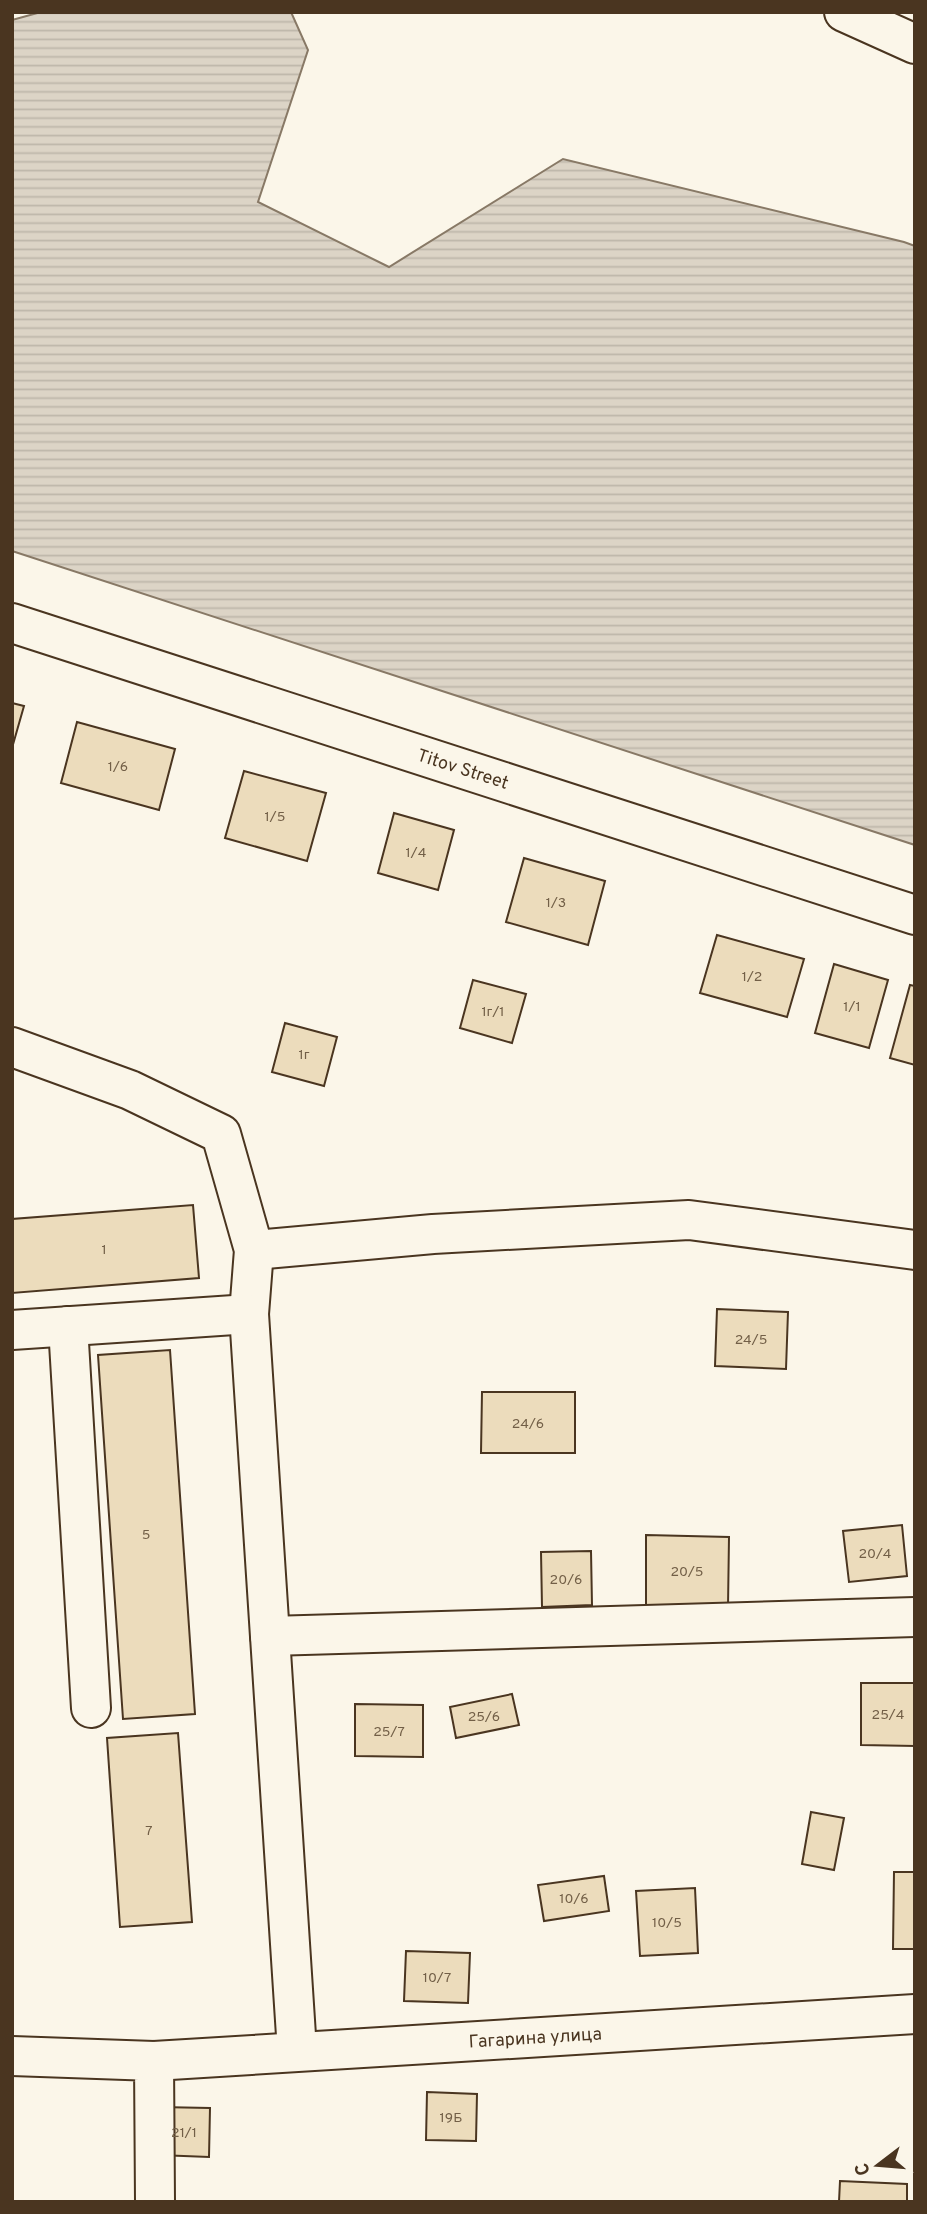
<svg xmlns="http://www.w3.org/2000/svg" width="927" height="2214" font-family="Overpass,sans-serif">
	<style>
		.water { fill: url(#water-rules); stroke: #887966; stroke-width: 2 }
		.building { fill: #ecdcbc; stroke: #4a3520; stroke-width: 2 }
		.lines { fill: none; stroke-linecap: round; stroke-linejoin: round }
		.minor-casing { stroke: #4a3520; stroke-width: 42 }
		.minor { stroke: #fbf6e9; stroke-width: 38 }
		.labels { text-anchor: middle; stroke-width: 5; stroke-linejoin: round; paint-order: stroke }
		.number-label { font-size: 14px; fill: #725f47 }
		.street-label { font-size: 18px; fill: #4a3520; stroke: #fbf6e9 }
	</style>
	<defs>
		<pattern id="water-rules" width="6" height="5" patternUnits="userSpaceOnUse" patternTransform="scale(1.75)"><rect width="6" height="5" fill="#dcd4c6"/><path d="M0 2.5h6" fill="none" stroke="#beb7aa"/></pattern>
	</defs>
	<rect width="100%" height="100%" fill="#fbf6e9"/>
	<polygon class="water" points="41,12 291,12 308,50 258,202 389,267 563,159 904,242 915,246 915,845 12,551 12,20"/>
	<g class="building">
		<polygon points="12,703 24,706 12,748"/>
		<polygon points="77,722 175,749 159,810 61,783"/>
		<polygon points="244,771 326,793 307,861 225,838"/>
		<polygon points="394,813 454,830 438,890 378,873"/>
		<polygon points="524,858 605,881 588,945 506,922"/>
		<polygon points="717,935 804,959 787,1017 700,993"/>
		<polygon points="834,964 888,980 869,1048 815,1033"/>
		<polygon points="473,980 526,994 512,1043 460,1028"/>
		<polygon points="910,985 915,986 915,1065 890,1058"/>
		<polygon points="285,1023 337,1037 324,1086 272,1072"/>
		<polygon points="193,1205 199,1278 12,1293 12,1219"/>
		<polygon points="717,1309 788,1312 786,1369 715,1366"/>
		<polygon points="170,1350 195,1714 123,1719 98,1355"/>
		<polygon points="482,1392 575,1392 575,1453 481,1453"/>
		<polygon points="902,1525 907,1576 849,1582 843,1531"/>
		<polygon points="646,1535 729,1537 728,1607 646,1605"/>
		<polygon points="591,1551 592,1605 542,1607 541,1552"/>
		<polygon points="861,1683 915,1683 915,1746 861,1745"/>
		<polygon points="512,1694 519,1725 456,1738 450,1707"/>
		<polygon points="355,1704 423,1705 423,1757 355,1756"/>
		<polygon points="178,1733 192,1922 120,1927 107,1738"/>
		<polygon points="811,1812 844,1818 834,1870 802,1864"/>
		<polygon points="894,1872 915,1872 915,1949 893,1949"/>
		<polygon points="604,1876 609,1911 544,1921 538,1885"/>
		<polygon points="695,1888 698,1953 640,1956 636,1891"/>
		<polygon points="406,1951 470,1953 468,2003 404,2001"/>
		<polygon points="427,2092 477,2094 476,2141 426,2140"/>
		<polygon points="159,2107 210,2108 209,2157 158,2155"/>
		<polygon points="840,2181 907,2184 907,2202 839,2202"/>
	</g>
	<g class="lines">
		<defs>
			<g id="minor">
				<polyline points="844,12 915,44"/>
				<path id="s1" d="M12 623 915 915"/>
				<polyline points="12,1047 130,1090 221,1134 254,1250 249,1314 297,2051"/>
				<polyline points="254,1250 433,1234 689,1220 915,1250"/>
				<polyline points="68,1326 91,1708"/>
				<polyline points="12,1330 249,1314"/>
				<polyline points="270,1636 915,1617"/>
				<polyline points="12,2056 154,2061 155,2202"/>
				<path id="s2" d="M154 2061 915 2014"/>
			</g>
		</defs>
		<use href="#minor" class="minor-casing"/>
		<use href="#minor" class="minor"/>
	</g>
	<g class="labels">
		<g class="number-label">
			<text x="118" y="771">1/6</text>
			<text x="275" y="821">1/5</text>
			<text x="416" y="857">1/4</text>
			<text x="556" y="907">1/3</text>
			<text x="752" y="981">1/2</text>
			<text x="852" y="1011">1/1</text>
			<text x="493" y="1016">1г/1</text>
			<text x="304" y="1059">1г</text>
			<text x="104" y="1254">1</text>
			<text x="751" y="1344">24/5</text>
			<text x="528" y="1428">24/6</text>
			<text x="146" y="1539">5</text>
			<text x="875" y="1558">20/4</text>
			<text x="687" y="1576">20/5</text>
			<text x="566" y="1584">20/6</text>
			<text x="888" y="1719">25/4</text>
			<text x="484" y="1721">25/6</text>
			<text x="389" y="1736">25/7</text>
			<text x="149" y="1835">7</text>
			<text x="574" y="1903">10/6</text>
			<text x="667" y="1927">10/5</text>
			<text x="437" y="1982">10/7</text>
			<text x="451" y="2122">19Б</text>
			<text x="184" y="2137">21/1</text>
		</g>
		<g class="street-label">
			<text dy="6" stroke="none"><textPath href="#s1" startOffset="474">Titov Street</textPath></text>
			<text dy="6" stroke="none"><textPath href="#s2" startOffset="382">Гагарина улица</textPath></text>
		</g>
	</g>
	<rect width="927" height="2214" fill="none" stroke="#4a3520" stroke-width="28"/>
	<g transform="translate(878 2165) rotate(254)" stroke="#fbf6e9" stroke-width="5" paint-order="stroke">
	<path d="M0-5L12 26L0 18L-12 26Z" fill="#4a3520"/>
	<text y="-10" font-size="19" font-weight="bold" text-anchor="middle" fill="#4a3520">С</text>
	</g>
</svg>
